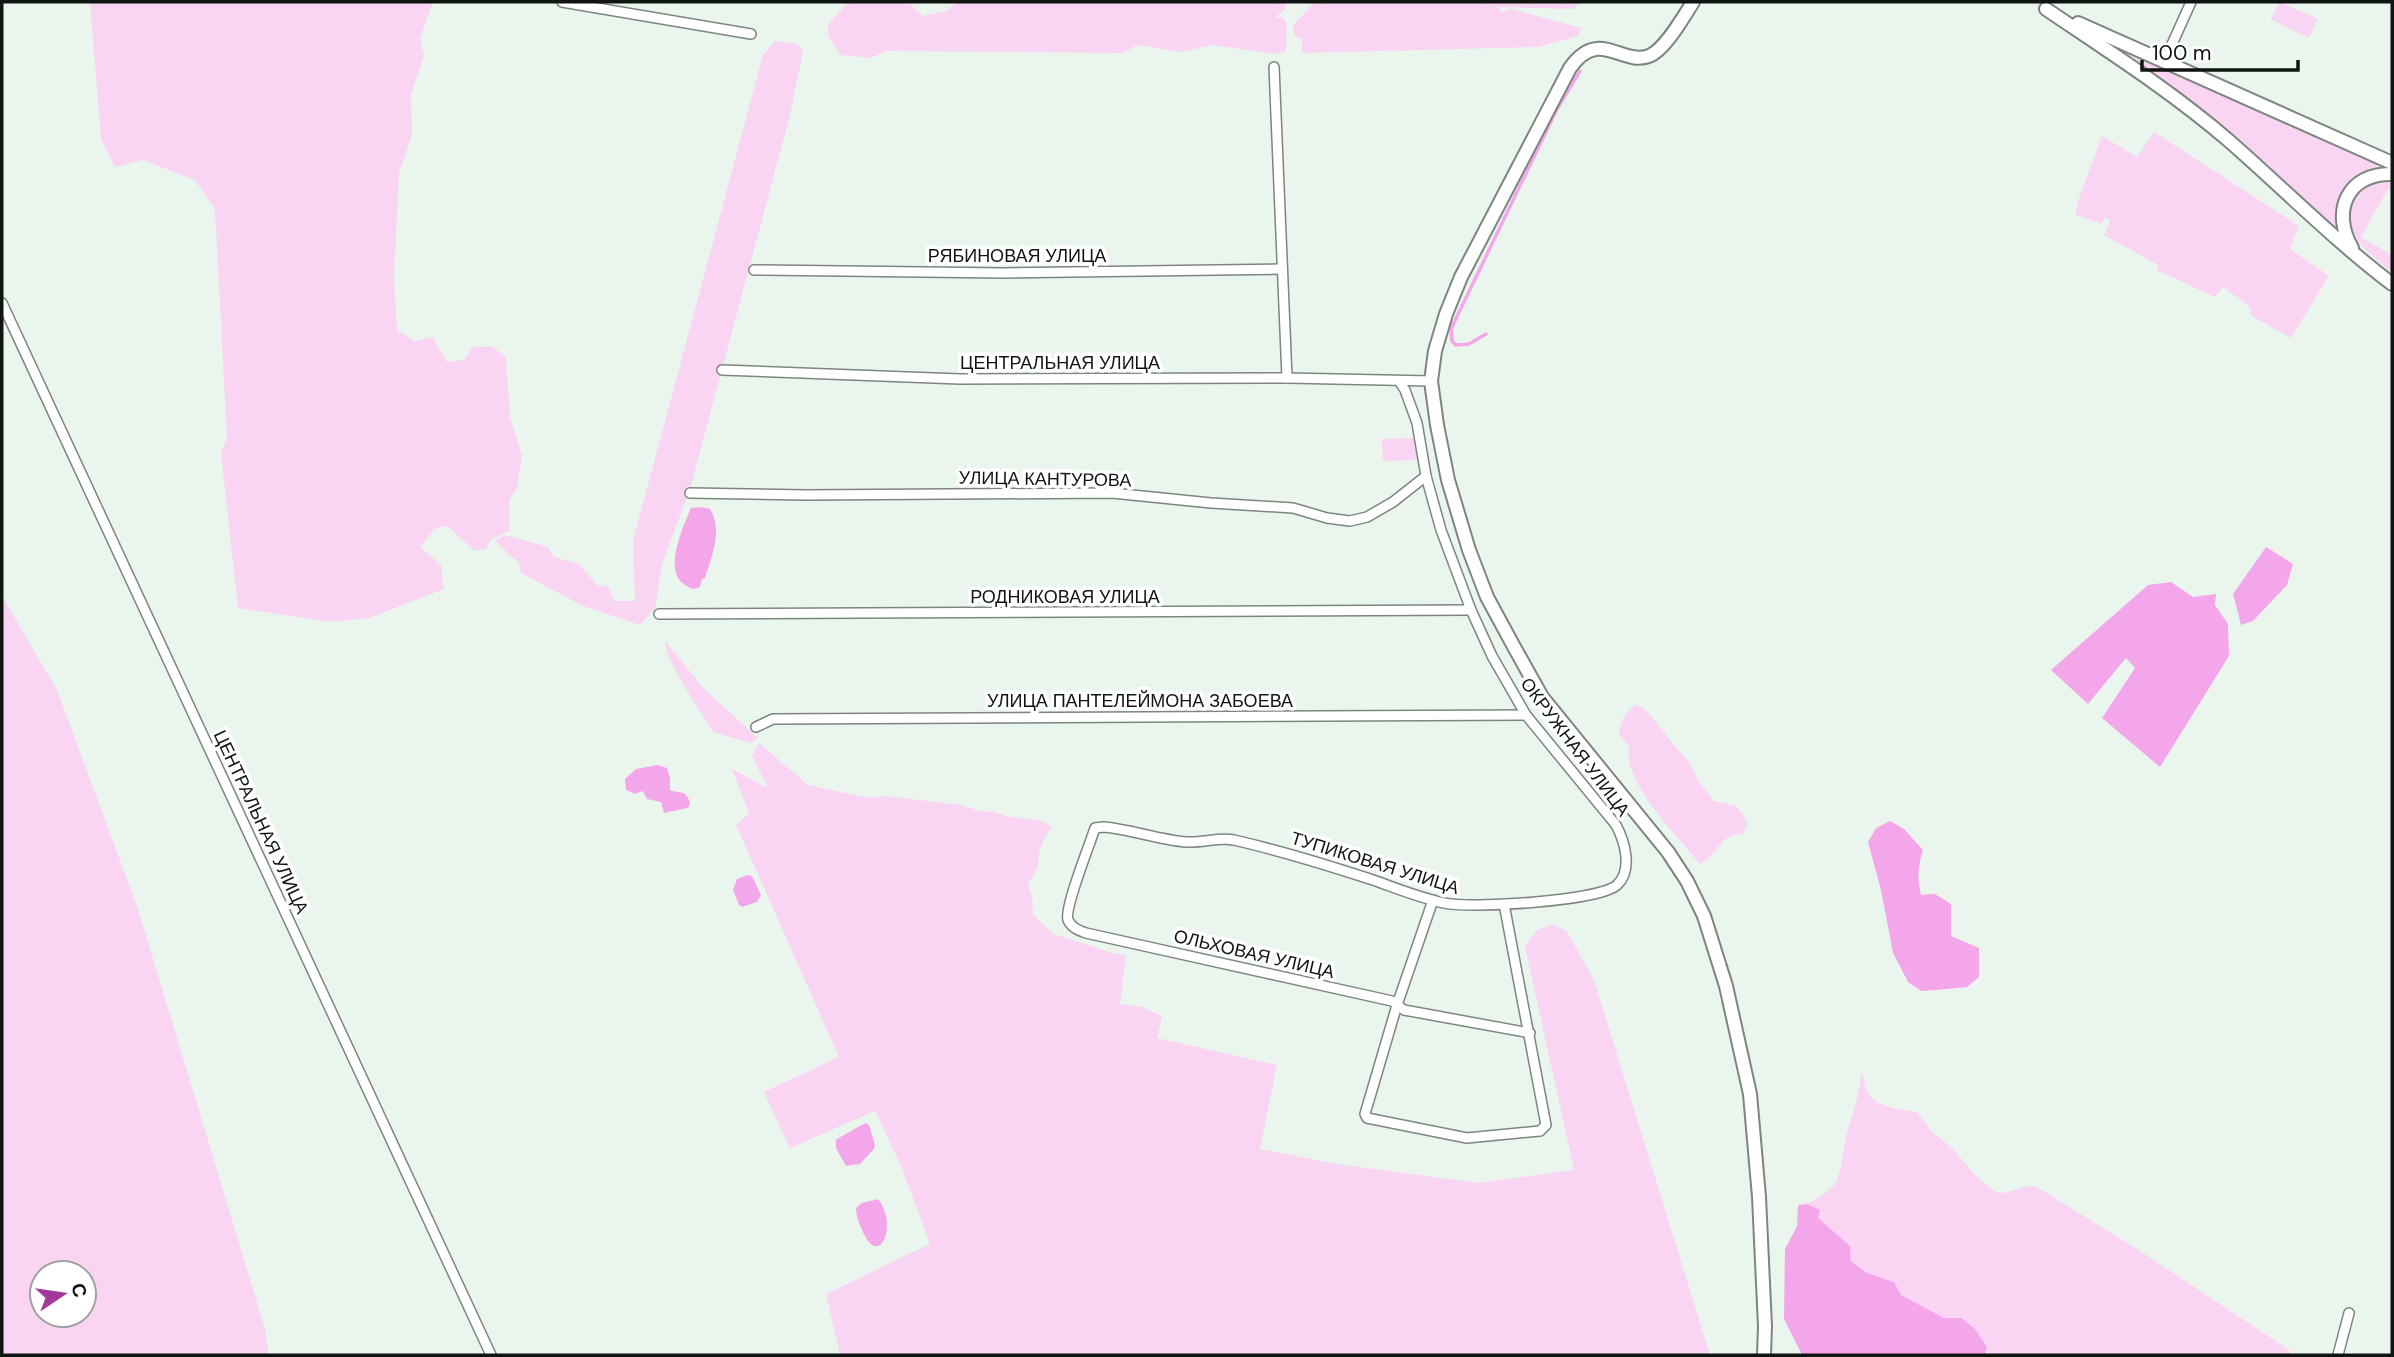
<svg xmlns="http://www.w3.org/2000/svg" width="2394" height="1357" font-family="'DM Sans',sans-serif">
	<style>
		.green { fill: #f9d4f3; fill-rule: evenodd }
		.water { fill: #f3a7ea }
		.lines { fill: none; stroke-linecap: round; stroke-linejoin: round }
		.stream { stroke: #f3a7ea; stroke-width: 3.5 }
		.street-casing { stroke: #7c867f; stroke-width: 12 }
		.secondary-casing { stroke: #7c867f; stroke-width: 16 }
		.street { stroke: #fff; stroke-width: 9 }
		.secondary { stroke: #fff; stroke-width: 12 }
		.labels { text-anchor: middle; stroke-width: 7; stroke-linejoin: round; paint-order: stroke }
		.street-label { font-size: 18px; fill: #111512; stroke: #fff }
	</style>
	<rect width="100%" height="100%" fill="#eaf6ed"/>
	<g class="green">
		<polygon points="90,2 433,2 420,38 424,56 411,94 412,134 399,174 394,278 397,330 415,341 433,337 447,362 464,360 473,347 491,346 506,357 510,417 522,456 517,488 509,500 509,531 490,540 487,549 475,551 447,526 435,529 420,547 441,565 444,589 369,618 332,622 238,608 221,453 227,438 215,209 195,180 143,160 115,167 101,139"/>
		<polygon points="849,2 890,2 910,4 923,16 947,11 956,2 1284,2 1286,8 1275,18 1283,17 1287,26 1286,51 1276,54 1213,45 1180,52 1138,45 1122,53 887,51 870,58 840,55 828,36 828,24"/>
		<polygon points="1315,2 1581,2 1573,9 1500,7 1501,13 1511,9 1582,28 1578,36 1538,47 1302,53 1302,40 1294,35 1293,25"/>
		<polygon points="2280,2 2318,19 2309,38 2271,19"/>
		<polygon points="775,41 798,44 803,52 790,115 690,489 662,564 655,608 640,625 583,606 521,573 519,563 495,541 504,535 548,547 554,557 579,564 597,585 608,587 614,601 635,601 633,541 763,55"/>
		<path d="M2112 45 2378 163 2379 165C2345 177 2332 196 2340 233H2339L2196 106Z"/>
		<polygon points="2154,132 2299,226 2290,249 2329,276 2291,338 2250,315 2251,308 2223,287 2215,297 2157,270 2158,265 2104,235 2110,221 2105,217 2102,224 2076,215 2077,204 2102,136 2137,157"/>
		<path d="M2392 176V191L2388 189 2361 237 2392 255V272C2358 245 2333 228 2362 185Z"/>
		<polygon points="1417,438 1419,460 1383,461 1382,439"/>
		<path d="M2 596 57 690 138 909 265 1329 269 1355H2ZM42 1273H84V1315H42Z"/>
		<path d="M665 641 704 689 758 738 751 743 713 732C702 713 665 661 665 641Z"/>
		<path d="M1636 705 1646 710 1673 744 1689 762 1699 782 1714 801 1736 806 1743 814 1747 824 1743 834C1718 834 1719 855 1700 864 1677 835 1623 784 1629 746L1619 734C1621 720 1624 713 1636 705Z"/>
		<polygon points="759,743 808,785 868,798 886,796 961,805 980,811 994,812 1006,816 1042,821 1052,827 1045,837 1039,852 1038,867 1028,884 1032,897 1033,915 1054,934 1115,954 1126,955 1120,1004 1142,1007 1162,1016 1157,1038 1277,1065 1260,1149 1337,1164 1479,1183 1574,1170 1525,946 1537,930 1553,924 1567,932 1594,980 1710,1355 840,1355 826,1294 930,1244 902,1168 875,1111 790,1148 764,1092 839,1057 736,825 749,813 732,769 768,788 752,756"/>
		<path d="M1861 1073C1865 1079 1864 1083 1866 1089 1873 1108 1901 1109 1917 1112L1932 1132 1952 1148 1976 1176 1996 1192 2004 1193 2029 1186 2037 1187 2137 1249 2289 1350 2290 1355H1985L1987 1347 1961 1318H1944L1901 1295 1894 1282 1867 1273 1851 1261 1850 1246 1817 1218 1819 1210 1807 1204C1817 1199 1827 1193 1834 1185 1842 1174 1842 1155 1845 1142 1850 1119 1860 1097 1861 1073Z"/>
	</g>
	<g class="water">
		<path d="M701 507 710 509C723 529 712 556 705 578L702 579 700 587C693 590 691 589 685 585 663 572 682 529 691 508Z"/>
		<polygon points="2266,547 2293,564 2287,585 2253,621 2241,625 2233,594"/>
		<polygon points="2171,582 2193,597 2216,594 2215,605 2228,624 2229,656 2160,767 2102,718 2135,668 2126,658 2088,704 2051,670 2148,585"/>
		<path d="M658 765 667 768 670 777V790C680 794 686 789 690 803L688 808 664 813 661 802 647 799 643 791 635 794 626 790 625 779 636 769Z"/>
		<path d="M1890 821 1904 829 1923 850C1918 866 1917 878 1921 895L1935 894 1951 904V936L1979 948V977L1967 987 1936 990 1921 991 1908 982 1893 953 1881 890 1868 842 1876 828Z"/>
		<polygon points="748,875 752,876 761,895 757,902 742,907 739,905 733,890 737,879"/>
		<path d="M866 1123 869 1125 875 1145 874 1149 860 1164 846 1166 836 1148V1140C840 1137 861 1125 866 1123Z"/>
		<path d="M878 1199C899 1225 879 1271 862 1230 859 1223 856 1216 856 1208L862 1203Z"/>
		<polygon points="1807,1204 1820,1210 1818,1218 1850,1246 1851,1261 1867,1273 1894,1282 1901,1295 1944,1318 1961,1318 1975,1329 1987,1347 1985,1355 1802,1355 1784,1319 1785,1249 1797,1226 1798,1205"/>
	</g>
	<g class="lines">
		<polyline class="stream" points="1486,334 1469,344 1456,345 1452,341 1451,329 1557,109 1580,71"/>
		<defs>
			<g id="street">
				<polyline points="562,2 751,34"/>
				<polyline points="2164,62 2191,2"/>
				<polyline points="1274,67 1287,378"/>
				<polyline points="754,270 1003,273 1281,269"/>
				<polyline points="2,303 491,1355"/>
				<polyline points="722,370 960,379 1287,378 1431,381"/>
				<path d="M1399 381 1405 390 1417 423 1426 476 1441 530 1471 610 1492 656 1526 715 1616 825C1625 842 1633 870 1617 885 1600 901 1469 909 1444 903 1420 898 1396 888 1373 880 1327 865 1282 851 1234 840 1218 837 1203 843 1187 842 1158 840 1131 829 1103 827L1095 828C1090 844 1064 908 1068 920 1072 928 1078 930 1086 933L1392 1001 1404 1010 1530 1033"/>
				<polyline points="690,493 807,495 1112,493 1211,503 1293,508 1327,518 1350,521 1367,517 1393,502 1426,476"/>
				<polyline points="659,614 1471,610"/>
				<polyline points="756,727 773,719 1526,715"/>
				<polyline points="1433,900 1397,1005 1365,1114 1367,1118 1467,1138 1540,1131 1546,1125 1504,904"/>
				<polyline points="2338,1355 2349,1313"/>
			</g>
			<g id="secondary">
				<path d="M1693 2C1684 16 1665 50 1649 56 1621 66 1599 27 1570 68L1461 277 1446 314 1435 351 1431 381 1437 425 1448 480 1469 550 1487 597 1513 645 1542 697 1668 852 1687 881 1704 916 1726 986 1750 1094 1759 1197 1765 1326 1764 1355"/>
				<path d="M2046 9C2108 51 2171 91 2228 140 2283 188 2334 240 2392 284"/>
				<polyline points="2078,23 2392,163"/>
				<path d="M2352 248C2331 212 2347 173 2392 174"/>
			</g>
		</defs>
		<use href="#street" class="street-casing"/>
		<use href="#secondary" class="secondary-casing"/>
		<use href="#street" class="street"/>
		<use href="#secondary" class="secondary"/>
	</g>
	<g class="labels">
		<g class="street-label">
			<text x="1017" y="262">РЯБИНОВАЯ УЛИЦА</text>
			<text x="1060" y="369">ЦЕНТРАЛЬНАЯ УЛИЦА</text>
			<text transform="translate(1045 479) rotate(1)" y="6">УЛИЦА КАНТУРОВА</text>
			<text x="1065" y="603">РОДНИКОВАЯ УЛИЦА</text>
			<text x="1140" y="707">УЛИЦА ПАНТЕЛЕЙМОНА ЗАБОЕВА</text>
			<text transform="translate(1575 747) rotate(53)" y="6">ОКРУЖНАЯ УЛИЦА</text>
			<text transform="translate(261 822) rotate(65)" y="6">ЦЕНТРАЛЬНАЯ УЛИЦА</text>
			<text transform="translate(1375 863) rotate(17)" y="6">ТУПИКОВАЯ УЛИЦА</text>
			<text transform="translate(1254 954) rotate(13)" y="6">ОЛЬХОВАЯ УЛИЦА</text>
		</g>
	</g>
	<rect width="2394" height="1357" fill="none" stroke="#111512" stroke-width="7"/>
	<g transform="translate(63 1294) rotate(77)"><circle r="33" fill="#ffffff" stroke="#a0a1a0" stroke-width="2"/>
	<path d="M0-5L12 26L0 18L-12 26Z" fill="#a2389a"/>
	<text y="-10" font-size="19" font-weight="bold" text-anchor="middle" fill="#111512">С</text>
	</g>
	<path d="M2142 60v10h156v-10" fill="none" stroke="#111512" stroke-width="3.5"/>
	<text x="2152" y="60" font-size="21" fill="#111512" stroke="#ffffff" stroke-width="5" paint-order="stroke">100 m</text>
</svg>
